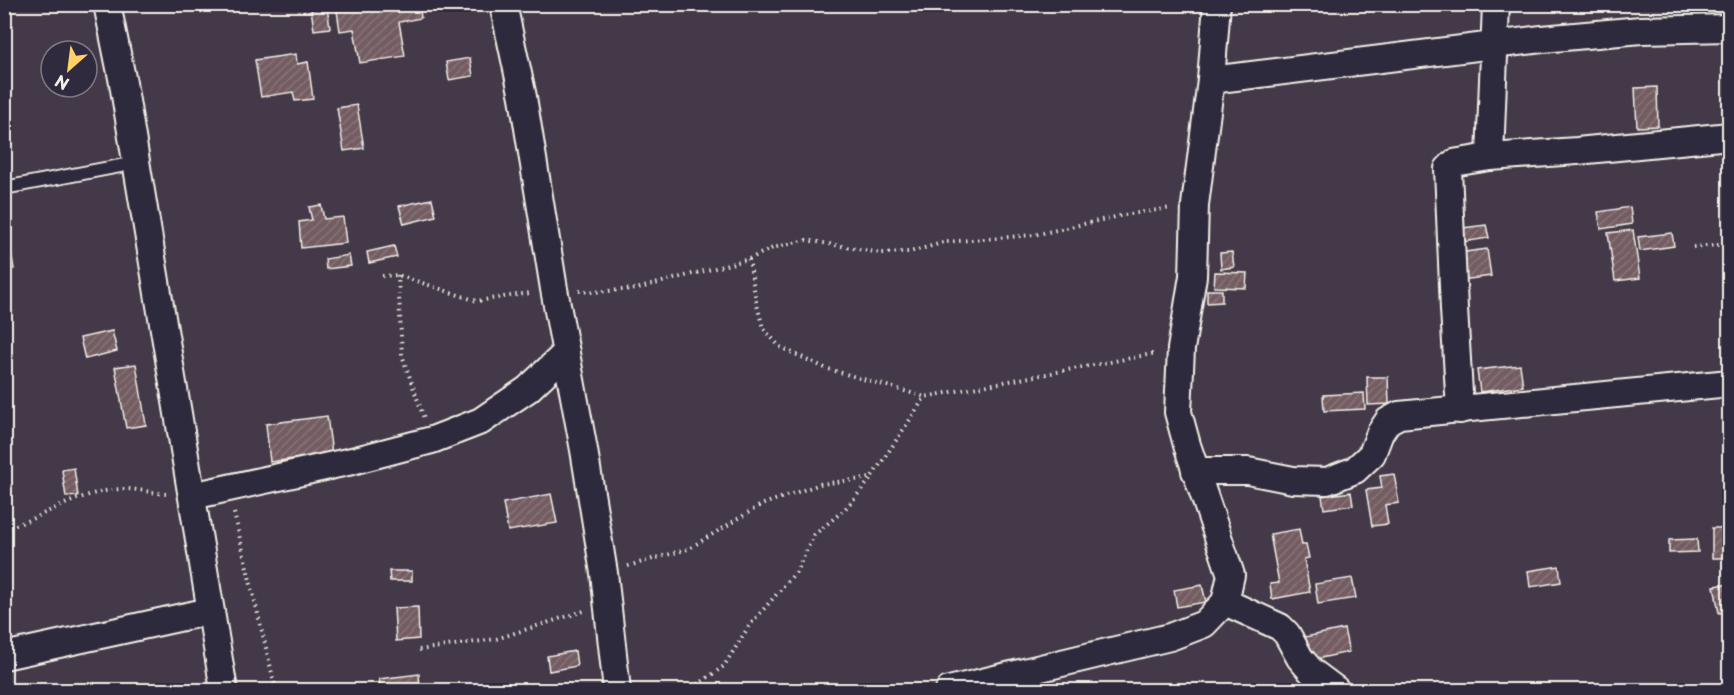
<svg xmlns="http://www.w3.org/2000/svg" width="1734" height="695" font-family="'Playpen Sans',sans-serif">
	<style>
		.building { fill: url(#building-hatch); stroke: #f4f1e8; stroke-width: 1.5 }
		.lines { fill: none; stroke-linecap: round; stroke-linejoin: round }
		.service-casing { stroke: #f4f1e8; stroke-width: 16 }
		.minor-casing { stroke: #f4f1e8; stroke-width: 30 }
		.path { stroke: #f4f1e8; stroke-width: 4; stroke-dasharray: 1.5 4.5; stroke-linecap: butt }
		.service { stroke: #2f2a3d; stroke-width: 12 }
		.minor { stroke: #2f2a3d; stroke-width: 26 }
	</style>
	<defs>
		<pattern id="building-hatch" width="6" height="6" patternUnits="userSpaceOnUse" patternTransform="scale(1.5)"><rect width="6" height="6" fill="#735c62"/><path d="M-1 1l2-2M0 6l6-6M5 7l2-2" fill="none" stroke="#887478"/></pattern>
	</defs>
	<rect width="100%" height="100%" fill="#433948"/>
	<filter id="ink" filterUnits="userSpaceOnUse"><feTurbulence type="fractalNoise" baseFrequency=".0167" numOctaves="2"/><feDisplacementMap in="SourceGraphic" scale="12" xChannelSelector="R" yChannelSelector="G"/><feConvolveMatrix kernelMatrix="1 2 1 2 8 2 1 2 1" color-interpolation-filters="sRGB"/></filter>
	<g filter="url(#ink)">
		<g class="building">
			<polygon points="336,4 419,4 421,18 399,22 405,56 360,63 354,29 340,31"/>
			<polygon points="327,7 330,28 314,30 311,9"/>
			<polygon points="296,54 297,64 308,62 313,99 295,101 293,92 261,97 255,60"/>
			<polygon points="470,58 473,76 449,80 446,62"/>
			<polygon points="1657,87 1658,126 1637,127 1635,88"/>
			<polygon points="357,105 364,148 344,151 337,108"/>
			<polygon points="432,199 436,216 404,224 399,206"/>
			<polygon points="321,205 324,219 343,217 346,243 301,248 299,222 312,220 309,207"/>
			<polygon points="1630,207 1632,224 1601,229 1598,212"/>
			<polygon points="4,224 8,244 4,245"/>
			<polygon points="1486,225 1489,238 1456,243 1455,229"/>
			<polygon points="1633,230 1640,278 1615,281 1608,233"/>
			<polygon points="1672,233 1674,246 1640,251 1638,237"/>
			<polygon points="10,246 14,269 4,271 4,247"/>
			<polygon points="394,246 397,257 369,263 367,252"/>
			<polygon points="1487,249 1491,276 1462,280 1458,253"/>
			<polygon points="1232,252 1234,267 1221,269 1220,253"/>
			<polygon points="349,255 351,266 326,269 325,259"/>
			<polygon points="1215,272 1247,273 1246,288 1214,287"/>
			<polygon points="1207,290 1222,290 1222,302 1207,303"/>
			<polygon points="112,331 117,351 85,359 80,338"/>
			<polygon points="136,364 146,425 126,428 115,367"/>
			<polygon points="1520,365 1523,386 1480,392 1477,370"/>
			<polygon points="1367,377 1388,377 1389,404 1368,405"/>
			<polygon points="1364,393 1365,409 1324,411 1323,395"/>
			<polygon points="327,416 332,454 270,462 266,424"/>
			<polygon points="74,468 78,496 66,497 62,470"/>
			<polygon points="1394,474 1399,503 1385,505 1388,524 1372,526 1366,490 1382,488 1380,476"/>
			<polygon points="1351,492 1353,505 1324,509 1322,496"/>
			<polygon points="551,494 557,523 508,531 503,503"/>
			<rect x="1712" y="528" width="18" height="30"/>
			<polygon points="1299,529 1302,545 1306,544 1309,558 1304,559 1310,592 1272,599 1270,584 1279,583 1270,534"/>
			<polygon points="1697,539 1698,552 1669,553 1669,540"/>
			<polygon points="1559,566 1561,582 1530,587 1528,571"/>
			<polygon points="389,571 412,571 412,581 390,581"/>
			<polygon points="1352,578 1356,598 1318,604 1315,584"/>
			<polygon points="1730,584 1730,612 1719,613 1714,586"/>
			<polygon points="1202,585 1206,602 1177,607 1174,590"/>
			<polygon points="418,607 419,639 396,641 394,608"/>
			<polygon points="1344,629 1349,652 1311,660 1305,637"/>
			<polygon points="575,651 577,666 549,671 547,656"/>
			<polygon points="419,674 420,687 381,690 379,679"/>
		</g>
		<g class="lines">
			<defs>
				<polyline id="service" points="4,188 136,163"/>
				<g id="minor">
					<polyline points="107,4 123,83 224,690"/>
					<polyline points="503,4 523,97 554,289 584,450 604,573 617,690"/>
					<polyline points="1211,80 1542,39 1641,30 1730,28"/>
					<polyline points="1490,157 1496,4"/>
					<polyline points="1460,410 1454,309 1448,169 1454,163 1459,162 1490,157 1577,151 1730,136"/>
					<polyline points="1195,471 1248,471 1293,480 1327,481 1355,470 1372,454 1380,433 1388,421 1399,415 1730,383"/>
					<polyline points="192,496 352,461 432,440 481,421 528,389 566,353"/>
					<polyline points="1225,602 1280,627 1287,634 1300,658 1312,672 1336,690"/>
					<polyline points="4,656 210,611"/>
					<polyline points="949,690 1170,637 1204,624 1225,602 1231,575 1187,445 1178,412 1181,349 1193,276 1195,205 1211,80 1217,4"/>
				</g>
			</defs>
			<use href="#service" class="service-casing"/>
			<use href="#minor" class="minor-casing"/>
			<g class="path">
				<polyline points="1693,247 1730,244"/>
				<polyline points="749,259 756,301 763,328 780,347 825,368 925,397 1157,353"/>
				<polyline points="398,275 402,355 424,418"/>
				<polyline points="382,276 398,275 477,301 530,293"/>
				<polyline points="579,291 593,292 636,289 749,259 773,248 806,240 881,253 910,252 946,242 1034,235 1124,215 1171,208"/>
				<polyline points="234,513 276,690"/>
				<path d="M4 529C45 517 82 489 125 489 139 489 153 493 167 494"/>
				<polyline points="628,566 688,549 761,505 820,484 871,478 925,397"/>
				<polyline points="419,650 496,639 584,611"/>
				<polyline points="680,690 700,683 724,666 749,626 796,572 814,535 844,510 871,479"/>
			</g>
			<use href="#service" class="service"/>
			<use href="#minor" class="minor"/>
		</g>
	</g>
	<rect width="1734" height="695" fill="none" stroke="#2f2a3d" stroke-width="24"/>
	<rect x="12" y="12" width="1710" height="671" fill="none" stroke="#f4f1e8" stroke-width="2" filter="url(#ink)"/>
	<g transform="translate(69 69) rotate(208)"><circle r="28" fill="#2f2a3d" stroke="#7e7a81" stroke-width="1.5"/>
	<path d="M0-4.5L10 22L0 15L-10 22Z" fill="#ffd166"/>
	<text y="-9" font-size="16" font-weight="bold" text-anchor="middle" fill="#f4f1e8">N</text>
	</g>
</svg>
